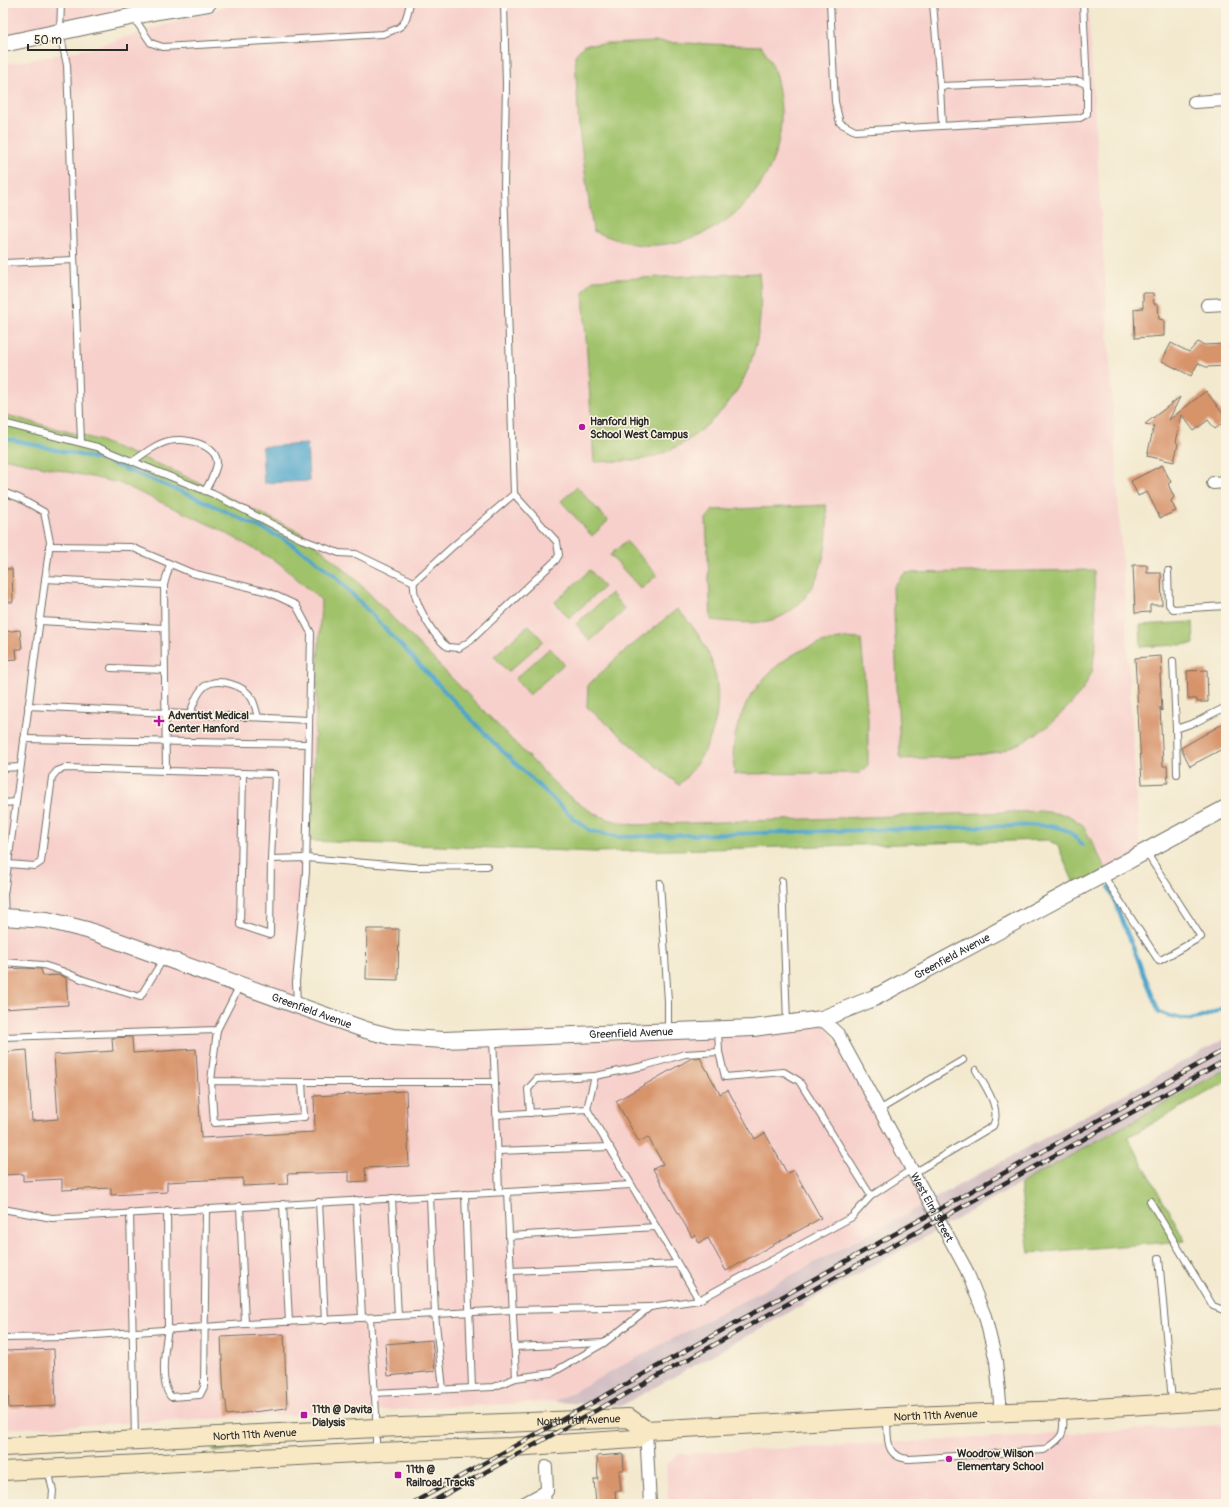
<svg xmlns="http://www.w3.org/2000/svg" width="1229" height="1507" font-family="Pangolin,sans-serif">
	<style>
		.built { fill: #f7d0cc }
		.industrial { fill: #d2bec3 }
		.green { fill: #a0c26b; stroke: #66764b }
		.water { fill: #4ea5cb; stroke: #3c687b }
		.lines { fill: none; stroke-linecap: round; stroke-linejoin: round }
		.stream { stroke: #4ea5cb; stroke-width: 4 }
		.building { fill: #d7936a }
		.service-casing { stroke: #716e64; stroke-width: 8 }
		.minor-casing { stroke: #716e64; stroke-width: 14 }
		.tertiary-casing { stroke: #716e64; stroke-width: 18 }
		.secondary-casing { stroke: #716e64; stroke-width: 20 }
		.service { stroke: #fff; stroke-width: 6 }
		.minor { stroke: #fff; stroke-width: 12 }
		.tertiary { stroke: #fff; stroke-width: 16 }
		.secondary { stroke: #f8e8c3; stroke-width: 18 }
		.rail-casing { stroke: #2b2b2b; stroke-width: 4.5 }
		.rail { stroke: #fcf5e5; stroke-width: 3; stroke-dasharray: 9; stroke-linecap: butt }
		.poi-dot { fill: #b5179e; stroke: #fcf5e5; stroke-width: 1.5 }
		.labels { text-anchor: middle; stroke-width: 3; stroke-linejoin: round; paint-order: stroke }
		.poi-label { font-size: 11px; font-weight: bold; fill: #2b2b2b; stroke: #fcf5e5; text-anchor: start }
		.street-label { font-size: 11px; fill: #2b2b2b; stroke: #fcf5e5 }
	</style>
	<rect width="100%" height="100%" fill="#fcf5e5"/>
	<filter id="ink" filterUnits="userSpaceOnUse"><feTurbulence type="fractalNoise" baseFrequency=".025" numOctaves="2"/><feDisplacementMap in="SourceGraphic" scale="8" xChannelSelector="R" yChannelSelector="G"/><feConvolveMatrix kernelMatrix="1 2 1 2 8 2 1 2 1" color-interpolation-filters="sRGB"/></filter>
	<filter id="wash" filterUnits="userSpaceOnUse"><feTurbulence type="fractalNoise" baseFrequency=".012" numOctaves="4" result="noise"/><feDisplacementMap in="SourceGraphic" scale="16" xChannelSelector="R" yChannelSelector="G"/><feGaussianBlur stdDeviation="0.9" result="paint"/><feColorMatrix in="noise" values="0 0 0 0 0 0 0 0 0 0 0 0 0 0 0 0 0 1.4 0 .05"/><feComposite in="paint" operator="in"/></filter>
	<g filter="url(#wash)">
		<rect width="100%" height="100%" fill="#f3e9cf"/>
		<g class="built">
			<polygon points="3,3 208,3 3,44"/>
			<polygon points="237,3 1088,3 1140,854 1107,871 1083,825 634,825 610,821 587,811 561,790 353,577 303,534 170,469 98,440 3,414 3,65 87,49"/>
			<polygon points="3,458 119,483 217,528 279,563 321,600 301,1007 393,1037 822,1019 930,1201 554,1402 3,1429"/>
			<polygon points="1221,1425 1226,1433 1226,1504 668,1504 666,1465 679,1454"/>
		</g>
		<polygon class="industrial" points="1226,1038 1226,1069 621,1406 554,1402 930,1201"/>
		<g class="green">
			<path d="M656 42 761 46C773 60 778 81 780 99 791 179 722 249 643 245 626 244 609 237 593 231L579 129 575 55 584 45Z"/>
			<path d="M759 273C766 336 751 391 700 431 683 445 664 455 643 459 627 462 610 461 594 462L583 292 593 280Z"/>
			<path d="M3 414 98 440 170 469 303 534 353 577 561 790C589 812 599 819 634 825L1040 811 1068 815 1083 825 1107 871 1076 888 1058 846 1048 840 595 852 310 841 321 600 279 563 217 528 119 483 3 458Z"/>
			<polygon points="577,487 608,521 592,536 561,501"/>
			<path d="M826 505C831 546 820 600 778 618 759 626 730 622 711 620L706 519 713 510Z"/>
			<polygon points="626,541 657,575 641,589 610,555"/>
			<polygon points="590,570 604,587 569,618 555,602"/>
			<polygon points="1094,570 1096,642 1092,672 1082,691 1070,705 1048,726 1025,741 1000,752 956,757 900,759 893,587 905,573"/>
			<polygon points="611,593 625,610 590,641 576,624"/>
			<path d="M677 609C730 661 732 731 679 785L587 707 588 685 619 656Z"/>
			<polygon points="1193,622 1194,644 1141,647 1140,625"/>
			<polygon points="529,625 543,641 508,672 494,656"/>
			<path d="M845 638 861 639 868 719V765L860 773 735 774C725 720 761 664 812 646 823 642 834 640 845 638Z"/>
			<polygon points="550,648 564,664 529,695 515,679"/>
			<polygon points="1226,1069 1226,1082 1128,1137 1185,1241 1029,1253 1020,1184"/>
			<polygon points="231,1443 252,1443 253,1447 214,1452 212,1449"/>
		</g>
		<polygon class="water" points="307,444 309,481 264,483 262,447"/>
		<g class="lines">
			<g class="stream">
				<path d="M3 438 102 460 197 498 282 538 310 556 335 576 492 741 574 819 591 831 619 837 1043 825C1063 827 1070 830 1083 845"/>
				<path d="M1109 887 1159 1012C1188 1024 1199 1021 1226 1006"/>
			</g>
		</g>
		<g id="blocks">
			<g class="building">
				<polygon points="1143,293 1153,293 1154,304 1158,304 1159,319 1164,320 1164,336 1135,338 1134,309 1143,308"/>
				<polygon points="1198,342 1204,345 1226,344 1226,366 1206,367 1198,363 1191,376 1162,361 1171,343 1189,352"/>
				<polygon points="1206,391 1226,418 1226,420 1215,429 1208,420 1194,431 1182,415 1176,442 1178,444 1174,462 1147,456 1154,426 1145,424 1180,397 1169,420"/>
				<polygon points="1162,465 1171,482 1168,484 1174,497 1171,501 1176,511 1160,518 1147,492 1138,496 1131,481"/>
				<polygon points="1133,565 1147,565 1147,573 1161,573 1162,605 1150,605 1150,612 1135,613"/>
				<polygon points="3,569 12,569 13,602 3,602"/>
				<polygon points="20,630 22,649 16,649 17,659 3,660 3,632"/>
				<polygon points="1161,656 1162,674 1160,674 1162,711 1160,707 1163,766 1167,766 1168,783 1142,784 1135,658"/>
				<polygon points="1207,670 1208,702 1197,702 1197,699 1188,699 1187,671"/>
				<polygon points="1226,722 1226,747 1190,766 1181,748"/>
				<polygon points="367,929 399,929 398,980 366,979"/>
				<polygon points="26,968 41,969 43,976 60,975 66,978 68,1005 3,1009 3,969"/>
				<polygon points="130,1037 132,1037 133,1053 196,1049 201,1138 315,1132 314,1096 406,1091 409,1166 365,1168 366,1181 349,1182 349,1172 287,1174 288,1184 243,1186 243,1178 167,1182 167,1192 111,1195 111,1188 62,1190 62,1179 23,1181 23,1174 3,1175 3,1052 27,1050 32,1121 58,1119 54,1055 113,1051 112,1038"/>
				<polygon points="692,1058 700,1058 720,1094 728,1090 755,1139 765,1133 787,1173 794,1170 821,1218 726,1271 708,1238 699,1243 695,1235 692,1237 653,1169 663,1164 648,1137 639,1142 616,1101"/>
				<polygon points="284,1334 287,1408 227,1415 226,1401 224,1400 221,1337"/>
				<polygon points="432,1340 435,1371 388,1376 385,1344"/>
				<polygon points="54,1349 56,1406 9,1408 6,1351"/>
				<polygon points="623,1454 624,1470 619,1470 621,1491 615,1491 616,1502 596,1504 594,1479 598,1479 597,1456"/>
			</g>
		</g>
	</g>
	<g filter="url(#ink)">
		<use href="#blocks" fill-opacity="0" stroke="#716e64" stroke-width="1"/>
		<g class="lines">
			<defs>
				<g id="service">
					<polyline points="61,3 60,33 67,65 81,442"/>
					<path d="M504 3 506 85 504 186 514 494 557 542 559 555 556 560 470 641 459 648 448 647C434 638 411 599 414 582L451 548 514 494"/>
					<polyline points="830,3 835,102 840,123 855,131 1080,118 1087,114 1087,85 1079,81 940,86 933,3"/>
					<polyline points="1083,3 1087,85"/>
					<path d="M134 18 151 43 163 47 383 34C405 27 405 25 410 3"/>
					<polyline points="940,86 942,126"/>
					<polyline points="3,263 74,260"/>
					<polyline points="3,423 97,447 213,494 301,539 339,553 356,554 414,582"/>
					<path d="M132 462C143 454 156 444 169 441 183 437 217 444 217 463 216 473 209 483 205 491"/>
					<polyline points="3,492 19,498 44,512 50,542 8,864 4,895 5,917"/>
					<polyline points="49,546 131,547 192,573 268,592 296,605 311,633 306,872 296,982 297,1004"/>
					<polyline points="170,564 164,585 166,771 275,774 271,859 306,858 413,867 487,866"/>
					<polyline points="1168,571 1169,605 1173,609 1226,606"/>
					<polyline points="45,579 164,585"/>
					<polyline points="40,621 163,628"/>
					<polyline points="1173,661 1176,729"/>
					<polyline points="111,668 164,670"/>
					<polyline points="28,706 308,720"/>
					<path d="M190 714C193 705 197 692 205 686 218 677 245 685 252 699 255 704 256 711 258 717"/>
					<polyline points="24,739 308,744"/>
					<polyline points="3,768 20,767"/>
					<polyline points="243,773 240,925 270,935 271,859"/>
					<polyline points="1177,774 1176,729 1196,722 1226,707"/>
					<polyline points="3,803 16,802"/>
					<polyline points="8,864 35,866 41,862 52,777 57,771 65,768 166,771"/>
					<polyline points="1103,875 1159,961 1201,937 1146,852"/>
					<polyline points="782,881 787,1023"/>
					<polyline points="660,883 668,1001 668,1030"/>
					<polyline points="3,962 43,965 62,971 84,980 140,997 164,958"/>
					<polyline points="3,1037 217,1030 240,985"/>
					<polyline points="719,1052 725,1077 784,1072 799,1081 871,1196 912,1169"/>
					<polyline points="211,1081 302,1082 304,1117 214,1123 211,1081 217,1030"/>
					<polyline points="302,1082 495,1082 493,1039"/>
					<polyline points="495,1082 499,1192"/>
					<polyline points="587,1109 699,1300"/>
					<polyline points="879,1110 963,1060"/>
					<polyline points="530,1113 528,1089 537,1079 595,1076"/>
					<polyline points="497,1115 587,1109 595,1076 644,1066 685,1054 719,1052 718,1030"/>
					<polyline points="498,1151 610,1147"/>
					<path d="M914 1173 993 1126C1002 1108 985 1087 976 1070"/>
					<polyline points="507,1192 631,1185"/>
					<polyline points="465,1194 472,1388"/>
					<polyline points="430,1196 435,1314 443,1389"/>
					<polyline points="392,1198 398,1316"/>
					<polyline points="356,1200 362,1318"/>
					<polyline points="1150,1201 1213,1306 1226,1311"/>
					<polyline points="319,1202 325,1321"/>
					<polyline points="283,1204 289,1322"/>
					<polyline points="240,1206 245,1324"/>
					<polyline points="3,1209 52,1218 507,1192 516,1378"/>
					<path d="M167 1210 168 1329C165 1346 159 1384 171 1397L200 1395 204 1387 206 1208"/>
					<polyline points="130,1212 135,1439"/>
					<polyline points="509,1236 656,1227"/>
					<polyline points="1159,1258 1172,1401"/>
					<polyline points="511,1271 677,1264"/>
					<polyline points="370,1318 376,1413 376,1450"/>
					<polyline points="3,1338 68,1337 245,1324 512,1310 650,1307"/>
					<polyline points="514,1347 603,1343"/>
					<polyline points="374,1393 493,1387 516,1378 552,1373 604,1343 650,1307 699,1300 852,1217 871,1196"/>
					<path d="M887 1418C888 1438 884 1458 910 1459L1044 1450C1064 1437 1064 1435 1063 1412"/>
					<polyline points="48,1470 53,1491 52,1502 49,1504"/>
					<polyline points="547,1491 548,1504"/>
				</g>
				<g id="minor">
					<polyline points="1194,102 1226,100"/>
					<polyline points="1207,305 1226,304"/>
					<polyline points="1213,483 1226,482"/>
					<path id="s1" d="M822 1019 838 1034 966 1269 985 1316 996 1361 1001 1412"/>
					<polyline points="646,1430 650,1504"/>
					<polyline points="523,1504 547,1491 546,1467"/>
				</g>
				<g id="tertiary">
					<polyline points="3,44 158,11 208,3"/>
					<path id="s2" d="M3 917 47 920 87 930 366 1030 393 1037 444 1040 753 1028 822 1019 874 998 1226 808"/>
				</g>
				<g id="secondary">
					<path id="s3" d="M3 1447 376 1428 629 1418 646 1430"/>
					<path id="s4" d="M3 1471 377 1452 512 1447 635 1439 646 1430 887 1417 1063 1410 1226 1400"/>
				</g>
			</defs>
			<use href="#service" class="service-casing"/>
			<use href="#minor" class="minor-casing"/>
			<use href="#tertiary" class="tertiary-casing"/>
			<use href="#secondary" class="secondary-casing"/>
			<use href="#service" class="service"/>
			<use href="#minor" class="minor"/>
			<use href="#tertiary" class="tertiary"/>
			<use href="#secondary" class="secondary"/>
			<defs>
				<g id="rail">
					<polyline points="411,1504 1226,1049"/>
					<polyline points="428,1504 1226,1060"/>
				</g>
			</defs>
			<use href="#rail" class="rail-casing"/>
			<use href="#rail" class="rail"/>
		</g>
	</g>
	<g class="poi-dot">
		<circle cx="582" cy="427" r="4"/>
		<path d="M157 715h4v4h4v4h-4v4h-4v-4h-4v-4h4z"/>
		<rect x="300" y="1411" width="8" height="8" rx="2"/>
		<circle cx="949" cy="1459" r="4"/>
		<rect x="394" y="1471" width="8" height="8" rx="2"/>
	</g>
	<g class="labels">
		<g class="poi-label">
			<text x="590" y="425">Hanford High<tspan x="590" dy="13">School West Campus</tspan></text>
			<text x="168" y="719">Adventist Medical<tspan x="168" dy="13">Center Hanford</tspan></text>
			<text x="312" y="1413">11th @ Davita<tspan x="312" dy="13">Dialysis</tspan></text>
			<text x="957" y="1457">Woodrow Wilson<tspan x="957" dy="13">Elementary School</tspan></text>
			<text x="406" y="1473">11th @<tspan x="406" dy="13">Railroad Tracks</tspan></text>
		</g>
		<g class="street-label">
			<text dy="4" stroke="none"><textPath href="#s2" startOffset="984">Greenfield Avenue</textPath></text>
			<text dy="4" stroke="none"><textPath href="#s2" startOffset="324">Greenfield Avenue</textPath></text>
			<text dy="4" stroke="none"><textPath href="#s2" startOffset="648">Greenfield Avenue</textPath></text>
			<text dy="4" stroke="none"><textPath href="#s1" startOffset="219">West Elm Street</textPath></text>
			<text dy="4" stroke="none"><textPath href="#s4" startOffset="937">North 11th Avenue</textPath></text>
			<text dy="4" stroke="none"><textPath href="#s3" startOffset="576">North 11th Avenue</textPath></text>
			<text dy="4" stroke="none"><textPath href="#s3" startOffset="252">North 11th Avenue</textPath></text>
		</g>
	</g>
	<rect width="1229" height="1507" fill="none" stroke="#fcf5e5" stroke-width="16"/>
	<path d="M28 44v6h99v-6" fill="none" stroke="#2b2b2b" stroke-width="2"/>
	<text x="34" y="44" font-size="12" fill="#2b2b2b" stroke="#fcf5e5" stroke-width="3" paint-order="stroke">50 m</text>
</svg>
